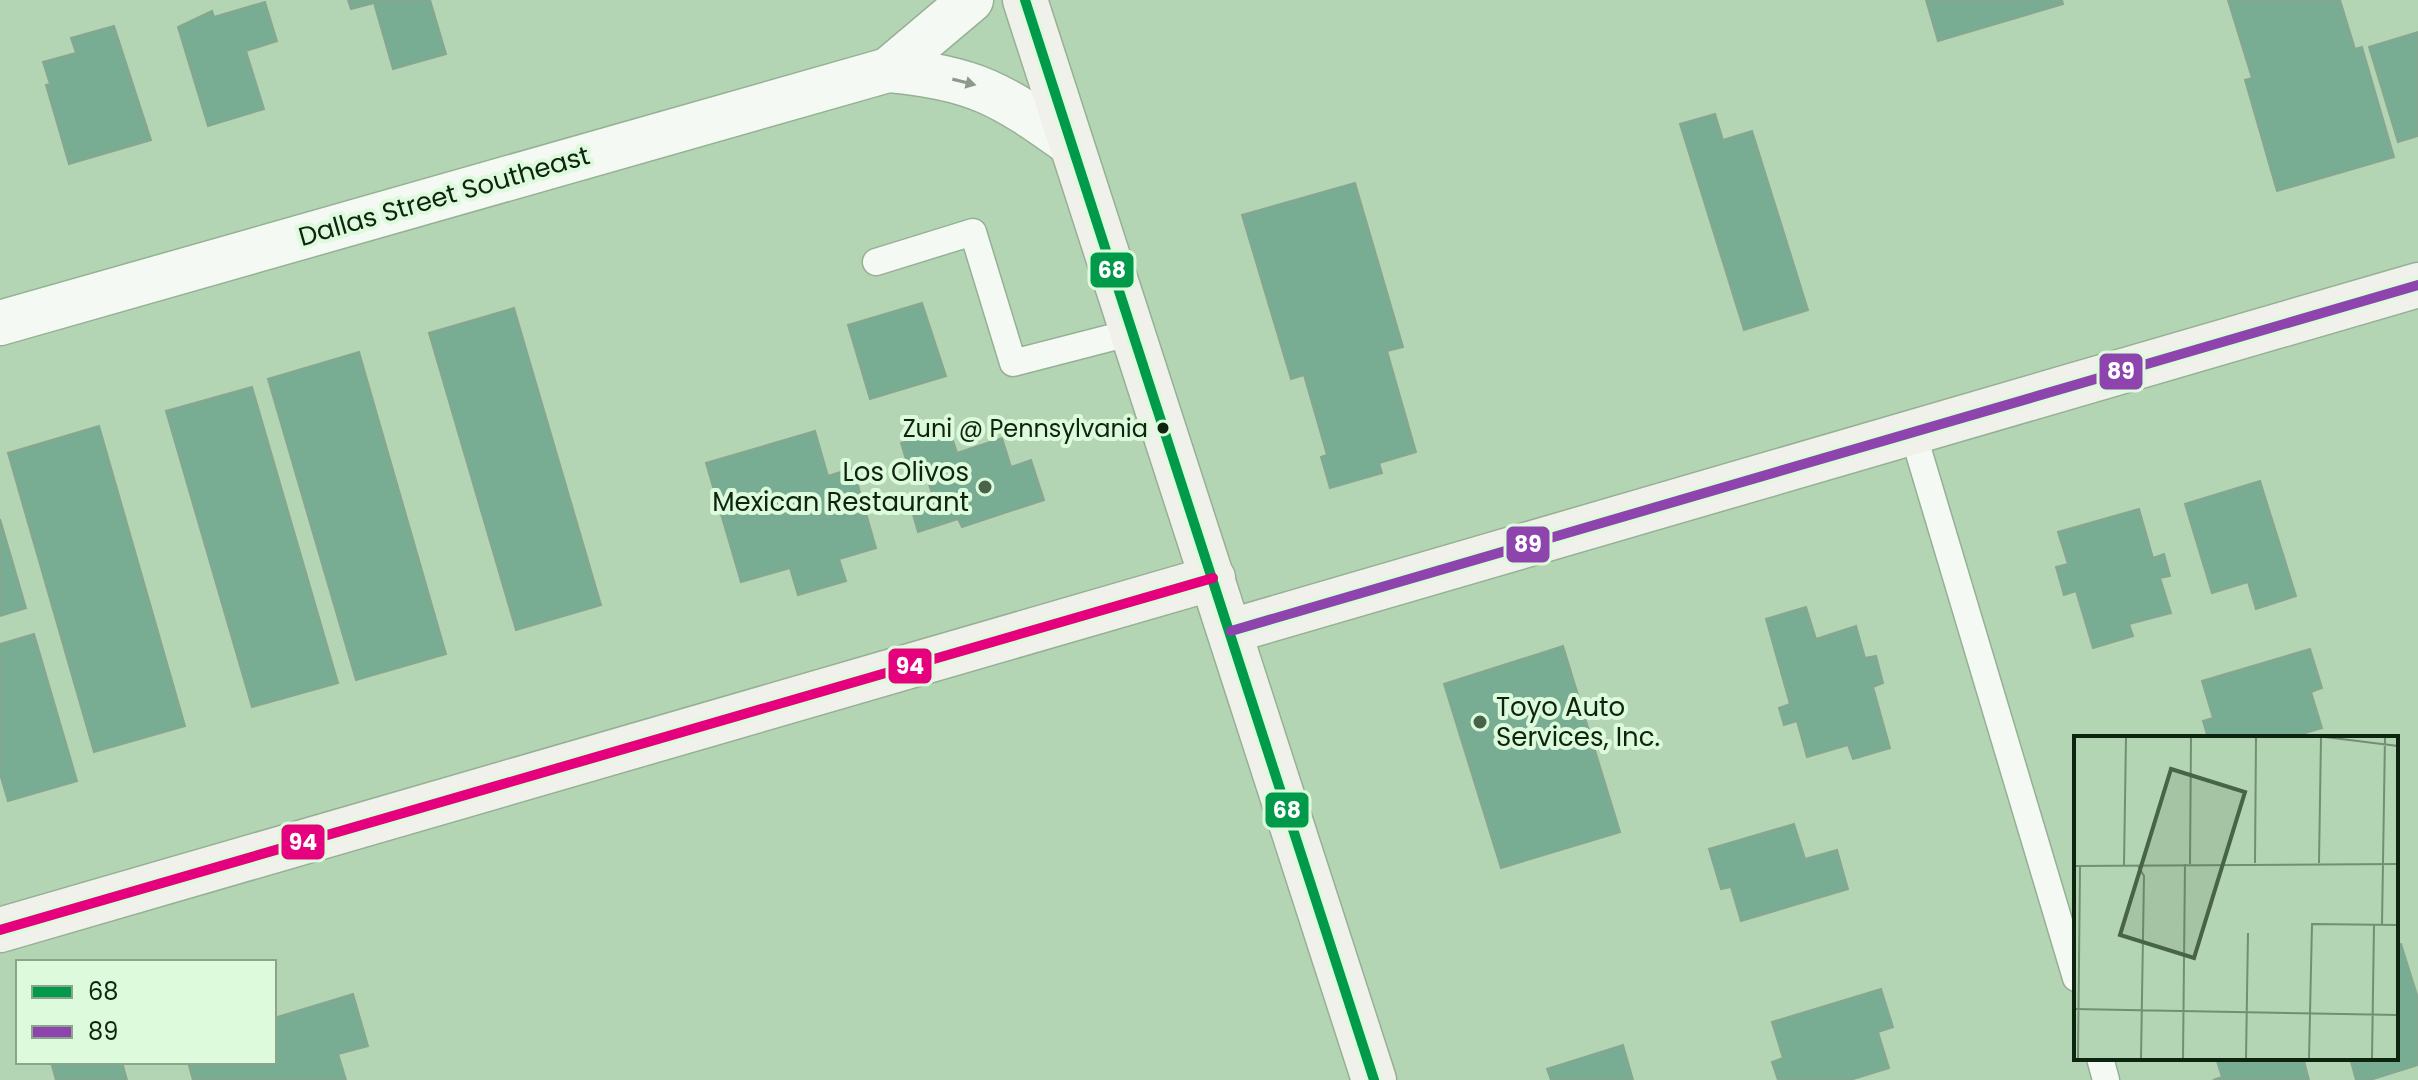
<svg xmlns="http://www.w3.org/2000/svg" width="2418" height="1080" font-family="Poppins,sans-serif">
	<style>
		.building { fill: #79ad93; stroke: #86a690; stroke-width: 2 }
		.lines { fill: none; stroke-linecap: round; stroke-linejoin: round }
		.lane-casing { stroke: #96b095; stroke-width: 29 }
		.street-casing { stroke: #96b095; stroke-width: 47 }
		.secondary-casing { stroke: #96b095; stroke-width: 47 }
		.lane { stroke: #f4f9f4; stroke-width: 26 }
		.street { stroke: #f4f9f4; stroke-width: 44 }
		.secondary { stroke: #f0f1eb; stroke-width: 44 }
		.bus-1-casing { stroke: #ddfbdc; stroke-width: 16 }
		.bus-2-casing { stroke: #ddfbdc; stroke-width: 16 }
		.bus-3-casing { stroke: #ddfbdc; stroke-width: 16 }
		.bus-1 { stroke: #01994a; stroke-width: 10 }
		.bus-2 { stroke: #8e44ad; stroke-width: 10 }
		.bus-3 { stroke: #e5007d; stroke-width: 10 }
		.oneway { fill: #8c9a8c }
		.bus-dot { fill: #0d250e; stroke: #ddfbdc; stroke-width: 3 }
		.poi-dot { fill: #476348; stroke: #ddfbdc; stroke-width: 3 }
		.labels { text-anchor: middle; stroke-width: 8; stroke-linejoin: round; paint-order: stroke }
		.bus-label { font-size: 24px; fill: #0d250e; stroke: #ddfbdc; text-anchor: end }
		.street-label { font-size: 26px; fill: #0d250e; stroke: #ddfbdc }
		.poi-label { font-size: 26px; fill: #0d250e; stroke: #ddfbdc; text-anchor: end }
		.inset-road { fill: none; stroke: #718f71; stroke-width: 2 }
		.view { fill: #476348; fill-opacity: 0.15; stroke: #476348; stroke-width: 4 }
		.inset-edge { fill: none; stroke: #0d250e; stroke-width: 4 }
		.line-badge { stroke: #ddfbdc; stroke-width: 3 }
		.badge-label { font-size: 22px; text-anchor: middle; font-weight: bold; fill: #fff }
	</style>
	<rect width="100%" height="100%" fill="#b4d5b3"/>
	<g class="building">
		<polygon points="348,0 430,0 446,54 393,69 374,3 351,9"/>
		<polygon points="1926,0 2062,0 2063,4 1938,41"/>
		<polygon points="2228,0 2340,0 2355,49 2362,47 2394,157 2277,191 2245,80 2252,78"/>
		<polygon points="265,2 277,41 246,51 264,109 208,126 178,27 212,11 214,17"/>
		<polygon points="114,26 151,140 69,164 46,85 50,84 43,62 76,53 71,38"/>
		<polygon points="2418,32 2418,136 2398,142 2369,47"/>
		<polygon points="1715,114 1723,140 1752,131 1808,310 1744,330 1680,124"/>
		<polygon points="1355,183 1403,347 1387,351 1416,452 1379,463 1382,473 1330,488 1321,457 1327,455 1304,375 1291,379 1242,215"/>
		<polygon points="922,303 946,376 870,399 848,325"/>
		<polygon points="514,308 601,605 516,630 429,333"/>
		<polygon points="359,352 446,654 356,680 268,379"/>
		<polygon points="252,387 338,683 252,707 166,411"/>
		<polygon points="99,426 185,726 94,752 8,453"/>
		<polygon points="949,428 957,453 1002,438 1011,467 1031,460 1044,500 962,527 958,519 918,532 912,511 935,503 924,469 910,473 901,443"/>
		<polygon points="815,431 828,476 853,468 876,548 839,559 846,581 798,595 790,568 741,582 706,463"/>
		<polygon points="2260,481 2296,596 2256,609 2248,582 2212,593 2185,504"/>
		<polygon points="2139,509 2153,558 2164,554 2170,576 2160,578 2171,613 2129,624 2133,636 2093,648 2076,591 2064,595 2056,567 2068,564 2058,532"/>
		<polygon points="0,519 26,608 0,616"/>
		<polygon points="1806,607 1816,639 1856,626 1865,658 1876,656 1883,683 1873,687 1890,748 1853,759 1848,745 1807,757 1797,721 1784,725 1779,708 1790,704 1766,619"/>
		<polygon points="34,634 77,781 8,801 0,774 0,644"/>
		<polygon points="1563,646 1620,832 1501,868 1444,684"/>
		<polygon points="2310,649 2322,688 2311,692 2322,728 2288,738 2208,738 2203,721 2213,718 2202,681"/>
		<polygon points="1794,824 1805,859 1837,850 1848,889 1741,921 1731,887 1721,889 1709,849"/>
		<polygon points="2401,944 2418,998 2418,1065 2370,1080 2356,1080 2350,1058 2396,1058 2396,946"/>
		<polygon points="1881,989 1893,1027 1878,1032 1889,1068 1850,1080 1778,1080 1772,1062 1783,1058 1772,1022"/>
		<polygon points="353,994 368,1046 338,1054 346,1080 193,1080 188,1062 274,1062 274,1018"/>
		<polygon points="1623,1045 1633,1080 1551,1080 1547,1069"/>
		<polygon points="2216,1058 2315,1058 2304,1061 2309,1080 2213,1080 2222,1077"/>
		<polygon points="51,1062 122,1062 127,1080 56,1080"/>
	</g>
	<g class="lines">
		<defs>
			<g id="lane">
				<polyline points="876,262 973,232 1013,363 1133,332"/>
				<polyline points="1913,433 2076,978"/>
				<polyline points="2100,1058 2106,1080"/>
			</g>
			<g id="street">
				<polyline points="888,70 971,0"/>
				<path d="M0 323 888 70C973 77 1003 95 1071 144"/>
			</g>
			<g id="secondary">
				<polyline points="1025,0 1374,1080"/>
				<polyline points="1231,631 2418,285"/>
				<polyline points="0,930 1213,578"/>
			</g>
		</defs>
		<use href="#lane" class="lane-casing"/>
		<use href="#street" class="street-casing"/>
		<use href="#secondary" class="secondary-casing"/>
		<use href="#lane" class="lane"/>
		<use href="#street" class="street"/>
		<use href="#secondary" class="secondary"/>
		<defs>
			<polyline id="bus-1" points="1025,0 1374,1080"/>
			<polyline id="bus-2" points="1231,631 2418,285"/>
			<polyline id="bus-3" points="0,930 1213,578"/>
		</defs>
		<use href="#bus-1" class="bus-1-casing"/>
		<use href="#bus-2" class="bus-2-casing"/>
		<use href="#bus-3" class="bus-3-casing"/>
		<use href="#bus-1" class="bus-1"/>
		<use href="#bus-2" class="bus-2"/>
		<use href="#bus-3" class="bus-3"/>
	</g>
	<defs><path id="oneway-solid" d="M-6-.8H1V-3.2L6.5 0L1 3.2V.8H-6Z" transform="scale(2)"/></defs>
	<use class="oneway" href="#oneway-solid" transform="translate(964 82) rotate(14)"/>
	<circle class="bus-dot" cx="1163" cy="428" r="7"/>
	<g class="poi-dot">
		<circle cx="985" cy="487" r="8"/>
		<circle cx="1480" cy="722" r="8"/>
	</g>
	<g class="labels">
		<g class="bus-label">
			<text x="1148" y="437">Zuni @ Pennsylvania</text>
		</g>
		<g class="street-label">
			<text transform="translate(444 196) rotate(-16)" y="9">Dallas Street Southeast</text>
		</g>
		<g class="poi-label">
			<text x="969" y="481">Los Olivos<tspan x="969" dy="30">Mexican Restaurant</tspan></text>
			<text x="1496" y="716" text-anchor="start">Toyo Auto<tspan x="1496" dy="30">Services, Inc.</tspan></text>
		</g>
	</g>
	<g transform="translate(2074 736)">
		<rect width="324" height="324" fill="#b4d5b3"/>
		<path class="inset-road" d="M251 1 324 10M181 127 182 1M245 127 247 1M116 128 117 1M50 129 52 1M0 130 324 128M64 130 70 140 67 323M308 189 311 1M0 273 324 279M4 323 6 130M109 323 111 128M172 323 174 197M235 323 238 188 324 189M298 323 300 189"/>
		<path class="view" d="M97 33 171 56 120 222 46 199Z"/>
		<rect width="324" height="324" class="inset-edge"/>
	</g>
	<g class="line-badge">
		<rect x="1089" y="251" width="46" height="38" rx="8" fill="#01994a"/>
		<rect x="2098" y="352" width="46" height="39" rx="8" fill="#8e44ad"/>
		<rect x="1505" y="525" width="46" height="39" rx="8" fill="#8e44ad"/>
		<rect x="887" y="647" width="46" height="38" rx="8" fill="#e5007d"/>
		<rect x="1264" y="791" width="46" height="38" rx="8" fill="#01994a"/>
		<rect x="280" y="823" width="46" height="38" rx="8" fill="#e5007d"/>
	</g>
	<g class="badge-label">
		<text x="1112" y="278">68</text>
		<text x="2121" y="379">89</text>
		<text x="1528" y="552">89</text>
		<text x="910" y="674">94</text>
		<text x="1287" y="818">68</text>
		<text x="303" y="850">94</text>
	</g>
	<rect x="16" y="960" width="260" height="104" fill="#ddfbdc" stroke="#8aa58a" stroke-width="2"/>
	<rect x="32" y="986" width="40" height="12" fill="#01994a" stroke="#8aa58a" stroke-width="2"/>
	<text x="88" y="1000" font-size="24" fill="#0d250e">68</text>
	<rect x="32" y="1026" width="40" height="12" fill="#8e44ad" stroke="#8aa58a" stroke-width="2"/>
	<text x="88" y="1040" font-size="24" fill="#0d250e">89</text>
</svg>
